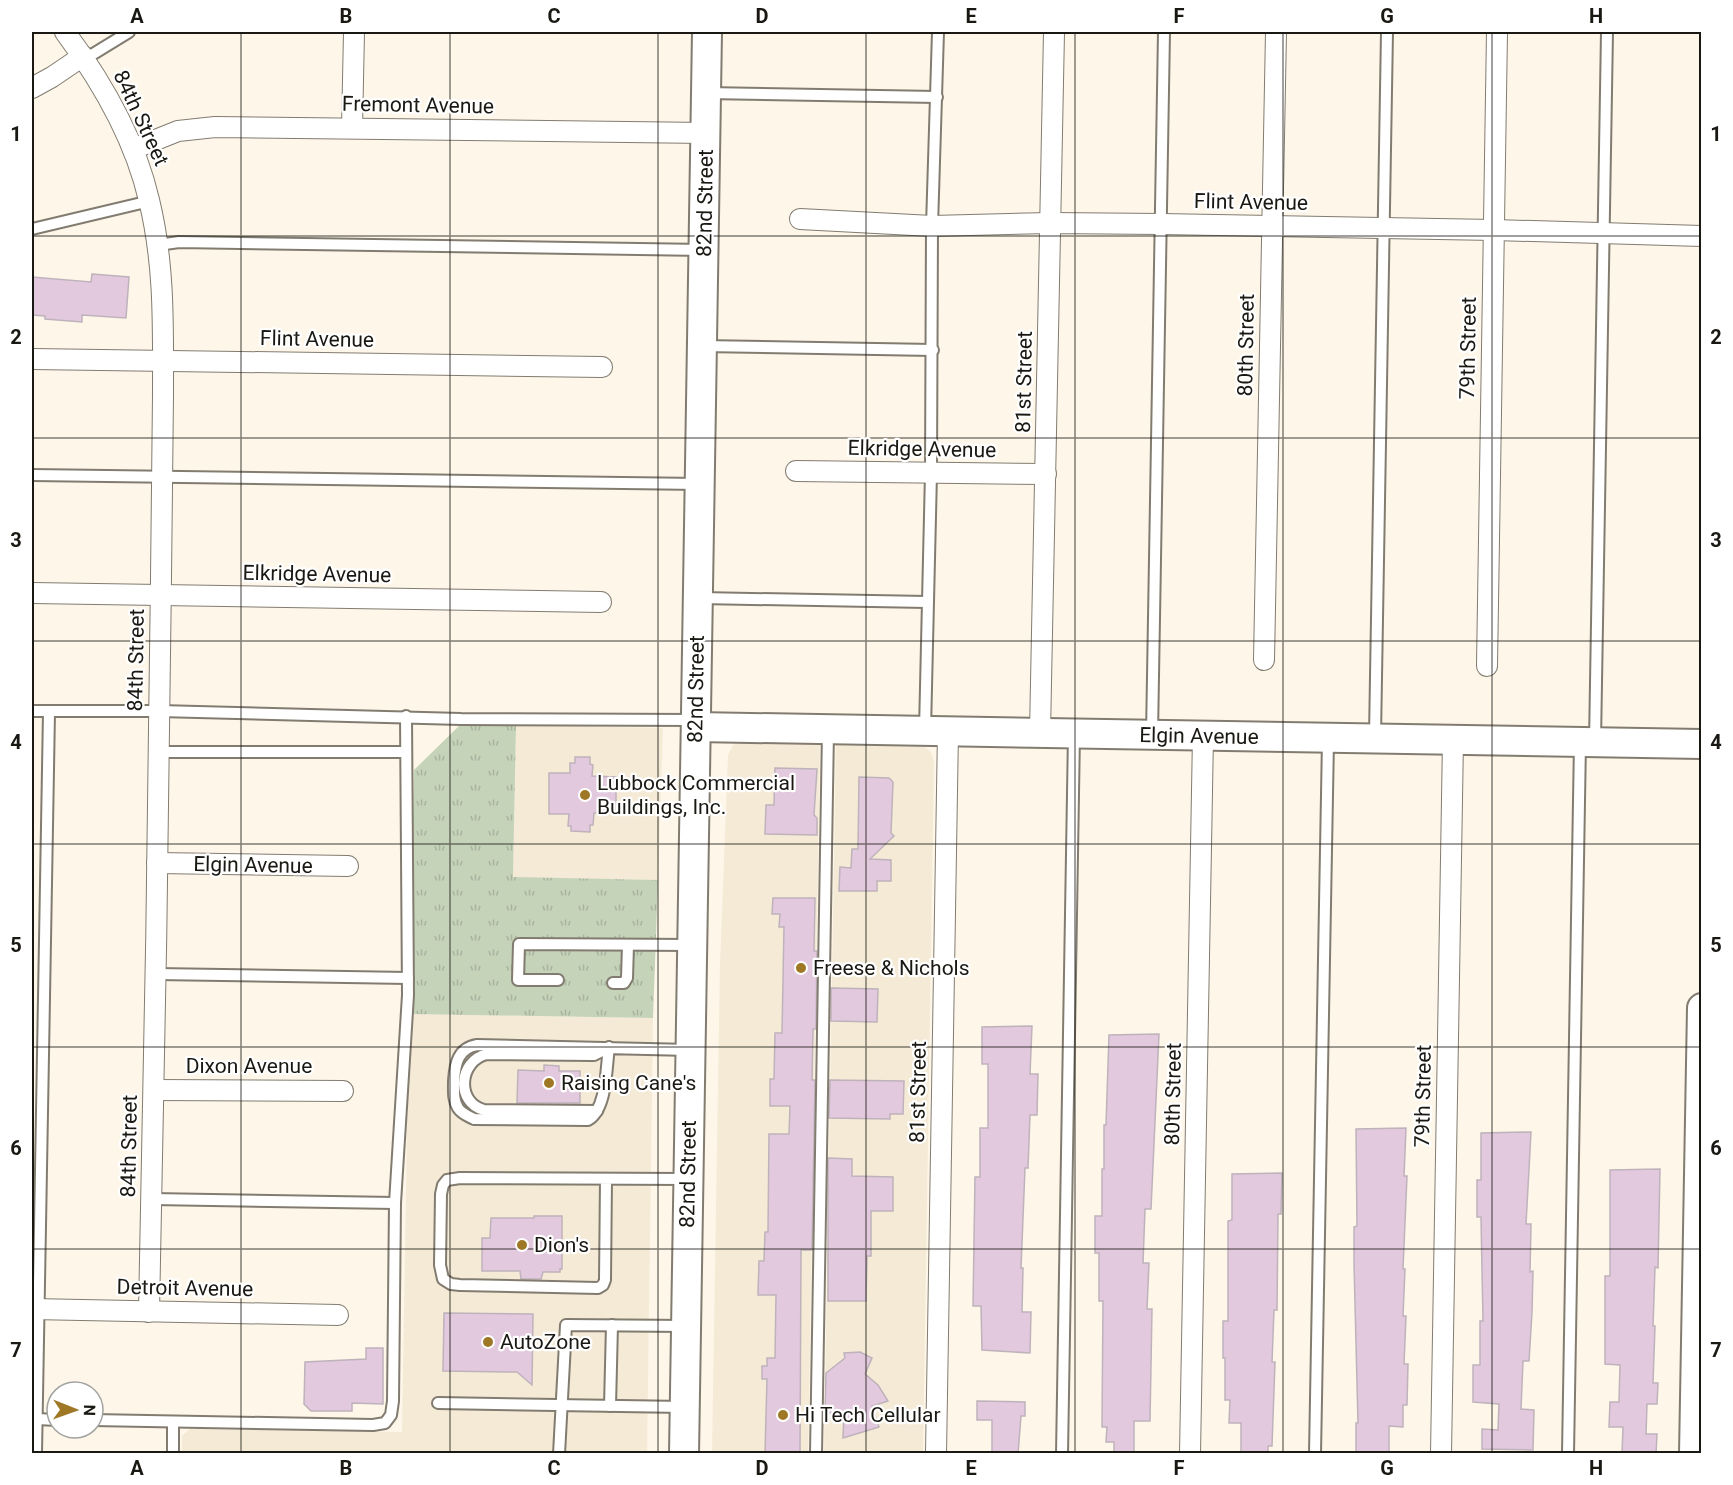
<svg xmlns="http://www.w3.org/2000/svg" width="1733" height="1485" font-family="Roboto,sans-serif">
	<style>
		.built { fill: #f4ead6 }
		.grass { fill: url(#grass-tufts) }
		.building { fill: #e3c9de; stroke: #beb2bb; stroke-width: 1.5 }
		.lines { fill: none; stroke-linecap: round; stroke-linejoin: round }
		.lane-casing { stroke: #827c70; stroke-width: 14 }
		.street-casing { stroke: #827c70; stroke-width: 22 }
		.secondary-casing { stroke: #827c70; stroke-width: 32 }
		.lane { stroke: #fff; stroke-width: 10 }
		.street { stroke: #fff; stroke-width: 20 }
		.secondary { stroke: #fff; stroke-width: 28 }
		.grid { fill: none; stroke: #1a1813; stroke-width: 1.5; stroke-opacity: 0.55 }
		.poi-dot { fill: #9e7825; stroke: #fff; stroke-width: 2 }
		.labels { text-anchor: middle; stroke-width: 4.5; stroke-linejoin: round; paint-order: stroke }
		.street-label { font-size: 21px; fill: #1a1813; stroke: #fff }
		.poi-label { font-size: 21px; fill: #1a1813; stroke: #fff; text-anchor: start }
		.neatline { fill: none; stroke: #1a1813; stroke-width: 2 }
		.grid-label { font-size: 20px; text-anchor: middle; font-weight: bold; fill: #1a1813 }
	</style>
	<defs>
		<pattern id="grass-tufts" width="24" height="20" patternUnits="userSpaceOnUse" patternTransform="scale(1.5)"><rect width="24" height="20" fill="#c5d3b9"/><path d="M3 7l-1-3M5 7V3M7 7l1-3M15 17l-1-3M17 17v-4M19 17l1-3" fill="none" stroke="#a9b49e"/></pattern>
	</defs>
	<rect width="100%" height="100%" fill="#fdf6e9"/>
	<g class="built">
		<polygon points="516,725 663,728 658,880 513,878"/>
		<polygon points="743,741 820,742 808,1453 712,1454 720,966 728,755 733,745"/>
		<polygon points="836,742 922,745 931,752 934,762 923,1453 824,1454"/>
		<polygon points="409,1014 653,1018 647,1453 182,1454 182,1436 190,1429 402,1432"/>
	</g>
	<polygon class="grass" points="461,724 516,725 513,877 658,880 653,1018 409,1014 414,770"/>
	<g class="building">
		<polygon points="92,274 129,277 126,318 82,315 82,322 45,319 45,316 32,315 32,277 91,282"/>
		<polygon points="575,757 590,757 590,764 593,765 592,776 616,777 616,813 594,813 593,825 590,825 590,832 571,831 571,826 568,826 569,814 549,814 549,773 570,773 570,763 575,763"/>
		<polygon points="775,768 817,769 814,815 817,818 817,835 765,834 766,805 774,805"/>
		<polygon points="859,777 889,778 893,782 891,833 894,836 870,859 891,860 891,881 877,881 877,891 839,891 840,867 851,868 852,849 858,849"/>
		<polygon points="773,898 815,898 814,951 817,951 816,1029 813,1029 812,1080 815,1080 812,1250 801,1250 800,1454 765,1454 767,1379 762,1379 762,1366 767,1366 767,1358 775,1358 776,1295 758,1295 759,1261 764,1261 765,1232 768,1232 769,1134 789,1134 790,1106 770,1106 770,1079 774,1079 775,1033 782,1033 784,927 779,927 780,914 772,914"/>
		<polygon points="831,988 878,989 877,1022 831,1021"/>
		<polygon points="1032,1026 1030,1074 1038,1074 1037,1115 1030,1115 1028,1168 1025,1168 1021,1268 1023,1268 1022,1312 1031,1312 1030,1353 982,1350 981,1306 973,1306 975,1177 980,1177 980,1128 988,1128 988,1064 982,1064 982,1027"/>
		<polygon points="1159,1034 1151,1209 1145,1209 1143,1263 1149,1263 1147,1309 1152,1309 1150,1421 1134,1421 1134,1454 1114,1454 1114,1442 1106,1442 1107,1427 1102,1427 1103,1301 1099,1301 1099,1253 1095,1253 1095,1216 1102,1216 1102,1169 1104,1169 1104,1125 1106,1125 1109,1035"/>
		<polygon points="544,1065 559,1066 559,1071 580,1071 580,1103 517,1103 518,1070 544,1071"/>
		<polygon points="830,1080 904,1081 903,1114 890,1114 890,1119 829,1118"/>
		<polygon points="1406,1128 1404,1176 1407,1176 1403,1269 1405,1269 1403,1316 1406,1316 1404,1364 1408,1364 1407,1405 1403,1405 1403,1427 1389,1426 1389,1454 1356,1454 1356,1423 1358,1423 1354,1263 1354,1227 1357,1226 1356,1129"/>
		<polygon points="1531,1132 1526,1224 1531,1224 1530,1272 1533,1271 1532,1312 1529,1361 1523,1361 1521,1409 1534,1410 1533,1450 1482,1449 1482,1429 1498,1430 1499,1404 1473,1402 1473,1365 1480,1365 1480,1321 1483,1321 1481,1217 1477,1217 1477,1180 1481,1180 1481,1133"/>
		<polygon points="828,1158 852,1159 852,1176 893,1177 893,1211 871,1211 871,1256 867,1256 866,1301 828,1301"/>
		<polygon points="1660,1169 1658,1268 1655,1267 1653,1326 1655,1326 1653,1383 1658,1383 1657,1404 1647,1404 1646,1434 1657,1434 1656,1454 1622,1454 1623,1427 1609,1427 1610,1402 1619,1402 1620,1365 1605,1364 1605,1276 1610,1276 1610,1170"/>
		<polygon points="1282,1173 1281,1214 1278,1214 1277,1310 1274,1310 1272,1362 1275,1362 1272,1446 1268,1446 1268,1454 1241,1454 1241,1423 1229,1423 1230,1400 1225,1400 1225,1358 1223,1358 1223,1321 1228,1321 1228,1221 1232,1220 1232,1174"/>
		<polygon points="534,1216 562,1216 562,1269 560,1269 560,1272 543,1272 541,1279 521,1279 520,1271 482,1271 482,1238 490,1238 491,1218 534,1218"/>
		<polygon points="444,1313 533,1314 532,1385 517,1372 443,1371"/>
		<polygon points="366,1348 383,1348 383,1404 352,1403 352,1411 311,1411 304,1404 305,1362 366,1359"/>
		<polygon points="860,1352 872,1358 865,1374 878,1385 888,1401 872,1406 879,1427 843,1438 844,1413 825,1413 826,1373 845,1358 844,1353"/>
		<polygon points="977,1401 1025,1402 1025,1416 1021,1416 1018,1454 992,1454 992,1420 977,1420"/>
	</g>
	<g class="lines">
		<defs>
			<g id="lane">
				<polyline points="85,59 129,32"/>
				<polyline points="706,93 937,97"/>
				<polyline points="32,229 150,201"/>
				<polyline points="158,245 179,242 704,250"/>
				<polyline points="702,346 933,350"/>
				<polyline points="32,475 700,484"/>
				<polyline points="700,598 927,602"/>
				<polyline points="32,711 159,711 461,719 694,720"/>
				<polyline points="925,730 931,473 932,226 938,32"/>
				<polyline points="1152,735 1164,32"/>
				<polyline points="1375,736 1387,32"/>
				<polyline points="1595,742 1607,32"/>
				<polyline points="159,752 405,752"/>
				<polyline points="156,974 408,978"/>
				<polyline points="558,980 518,980 519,944 692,945"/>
				<polyline points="613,983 624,983 627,978 628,945"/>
				<path d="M609 1047C606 1068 607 1109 588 1120L474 1119C468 1116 462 1114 458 1108 453 1100 454 1091 454 1081 455 1064 458 1048 477 1045L690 1050"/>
				<path d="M597 1111 484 1110C456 1103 458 1061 487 1054L594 1055 608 1048"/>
				<polyline points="606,1179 605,1280 603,1285 598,1288 460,1285 451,1284 443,1279 440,1265 441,1194 443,1185 447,1180 460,1178 688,1179"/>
				<polyline points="152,1199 395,1203"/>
				<polyline points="438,1403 684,1407"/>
				<polyline points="610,1406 612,1325"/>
				<polyline points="37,1419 57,1420"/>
				<polyline points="93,1420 373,1425 385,1423 391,1415 393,1401 395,1203 408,995 406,716"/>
				<polyline points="36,1454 49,712"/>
				<polyline points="173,1454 173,1422"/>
				<polyline points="559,1454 566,1325 686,1326"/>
				<polyline points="816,1454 828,731"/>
				<polyline points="1062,1454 1074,734"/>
				<polyline points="1315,1454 1328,740"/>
				<polyline points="1568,1454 1580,742"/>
			</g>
			<g id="street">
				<path d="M65 32C102 82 135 139 149 200 165 265 163 329 163 395 162 456 162 517 161 578 158 823 155 1067 149 1312"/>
				<polyline points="32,88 52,77 83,56"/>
				<polyline points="352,128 354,32"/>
				<polyline points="133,149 178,131 215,127 706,133"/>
				<polyline points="800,219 932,226 1050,223 1161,224 1494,230 1702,236"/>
				<polyline points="32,359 602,367"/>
				<polyline points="796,471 1046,474"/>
				<polyline points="32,593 601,602"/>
				<polyline points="1264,660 1276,32"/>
				<polyline points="1487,666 1497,32"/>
				<polyline points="1040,733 1054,32"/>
				<polyline points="157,863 348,866"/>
				<polyline points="154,1090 343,1091"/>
				<polyline points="32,1309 338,1315"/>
				<polyline points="936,1454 948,731"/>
				<polyline points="1190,1454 1203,736"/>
				<polyline points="1441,1454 1453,740"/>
			</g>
			<g id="secondary">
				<polyline points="696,727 1702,744"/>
				<polyline points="684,1454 707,32"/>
				<polyline points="1694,1454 1702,1008"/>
			</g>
		</defs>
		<use href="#lane" class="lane-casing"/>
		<use href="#street" class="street-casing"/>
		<use href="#secondary" class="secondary-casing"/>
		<use href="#lane" class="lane"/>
		<use href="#street" class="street"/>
		<use href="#secondary" class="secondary"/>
	</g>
	<path class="grid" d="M241 32V1454M450 32V1454M658 32V1454M866 32V1454M1075 32V1454M1283 32V1454M1492 32V1454M32 236H1702M32 438H1702M32 641H1702M32 844H1702M32 1047H1702M32 1249H1702"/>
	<g class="poi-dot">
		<circle cx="585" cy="795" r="6"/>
		<circle cx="801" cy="968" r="6"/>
		<circle cx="549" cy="1083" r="6"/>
		<circle cx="522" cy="1245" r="6"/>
		<circle cx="488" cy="1342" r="6"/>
		<circle cx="783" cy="1415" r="6"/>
	</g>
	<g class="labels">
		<g class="street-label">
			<text transform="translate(418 105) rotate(1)" y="7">Fremont Avenue</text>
			<text transform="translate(141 118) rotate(65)" y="7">84th Street</text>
			<text transform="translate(1251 202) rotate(1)" y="7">Flint Avenue</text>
			<text transform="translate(705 203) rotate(-89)" y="7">82nd Street</text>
			<text transform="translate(317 339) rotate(1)" y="7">Flint Avenue</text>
			<text transform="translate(1246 345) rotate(-89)" y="7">80th Street</text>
			<text transform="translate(1468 348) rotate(-89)" y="7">79th Street</text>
			<text transform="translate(1024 382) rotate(-89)" y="7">81st Street</text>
			<text transform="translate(922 449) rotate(1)" y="7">Elkridge Avenue</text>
			<text transform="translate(317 574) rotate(1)" y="7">Elkridge Avenue</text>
			<text transform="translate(136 660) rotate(-89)" y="7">84th Street</text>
			<text transform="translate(696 689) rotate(-89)" y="7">82nd Street</text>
			<text transform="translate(1199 736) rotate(1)" y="7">Elgin Avenue</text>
			<text transform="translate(253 865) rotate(1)" y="7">Elgin Avenue</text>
			<text x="249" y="1073">Dixon Avenue</text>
			<text transform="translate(918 1092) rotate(-89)" y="7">81st Street</text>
			<text transform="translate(1173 1094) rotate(-89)" y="7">80th Street</text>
			<text transform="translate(1423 1096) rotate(-89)" y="7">79th Street</text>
			<text transform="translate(129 1146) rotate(-89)" y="7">84th Street</text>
			<text transform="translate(688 1174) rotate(-89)" y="7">82nd Street</text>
			<text transform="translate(185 1288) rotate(1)" y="7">Detroit Avenue</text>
		</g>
		<g class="poi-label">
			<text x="597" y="790">Lubbock Commercial<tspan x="597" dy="24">Buildings, Inc.</tspan></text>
			<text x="813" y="975">Freese &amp; Nichols</text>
			<text x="561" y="1090">Raising Cane's</text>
			<text x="534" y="1252">Dion's</text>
			<text x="500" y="1349">AutoZone</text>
			<text x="795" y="1422">Hi Tech Cellular</text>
		</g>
	</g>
	<rect width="1733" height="1485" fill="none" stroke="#ffffff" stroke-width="66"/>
	<g transform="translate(75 1410) rotate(91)"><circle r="28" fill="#ffffff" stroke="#a3a3a1" stroke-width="1.5"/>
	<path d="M0-4.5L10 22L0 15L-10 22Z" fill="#9e7825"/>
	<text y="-9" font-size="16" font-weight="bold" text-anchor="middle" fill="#1a1813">N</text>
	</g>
	<rect x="33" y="33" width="1667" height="1419" class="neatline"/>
	<g class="grid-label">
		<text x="137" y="23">A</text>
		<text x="346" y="23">B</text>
		<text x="554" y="23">C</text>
		<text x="762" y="23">D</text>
		<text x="971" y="23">E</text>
		<text x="1179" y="23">F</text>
		<text x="1387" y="23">G</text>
		<text x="1596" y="23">H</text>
		<text x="16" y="141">1</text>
		<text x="1716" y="141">1</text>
		<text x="16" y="344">2</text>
		<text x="1716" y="344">2</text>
		<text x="16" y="547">3</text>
		<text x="1716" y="547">3</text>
		<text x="16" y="749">4</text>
		<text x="1716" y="749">4</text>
		<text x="16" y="952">5</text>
		<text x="1716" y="952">5</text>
		<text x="16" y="1155">6</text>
		<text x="1716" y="1155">6</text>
		<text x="16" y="1357">7</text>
		<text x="1716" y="1357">7</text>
		<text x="137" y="1475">A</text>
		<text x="346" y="1475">B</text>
		<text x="554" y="1475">C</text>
		<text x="762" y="1475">D</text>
		<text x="971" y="1475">E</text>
		<text x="1179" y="1475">F</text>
		<text x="1387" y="1475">G</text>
		<text x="1596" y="1475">H</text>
	</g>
</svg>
